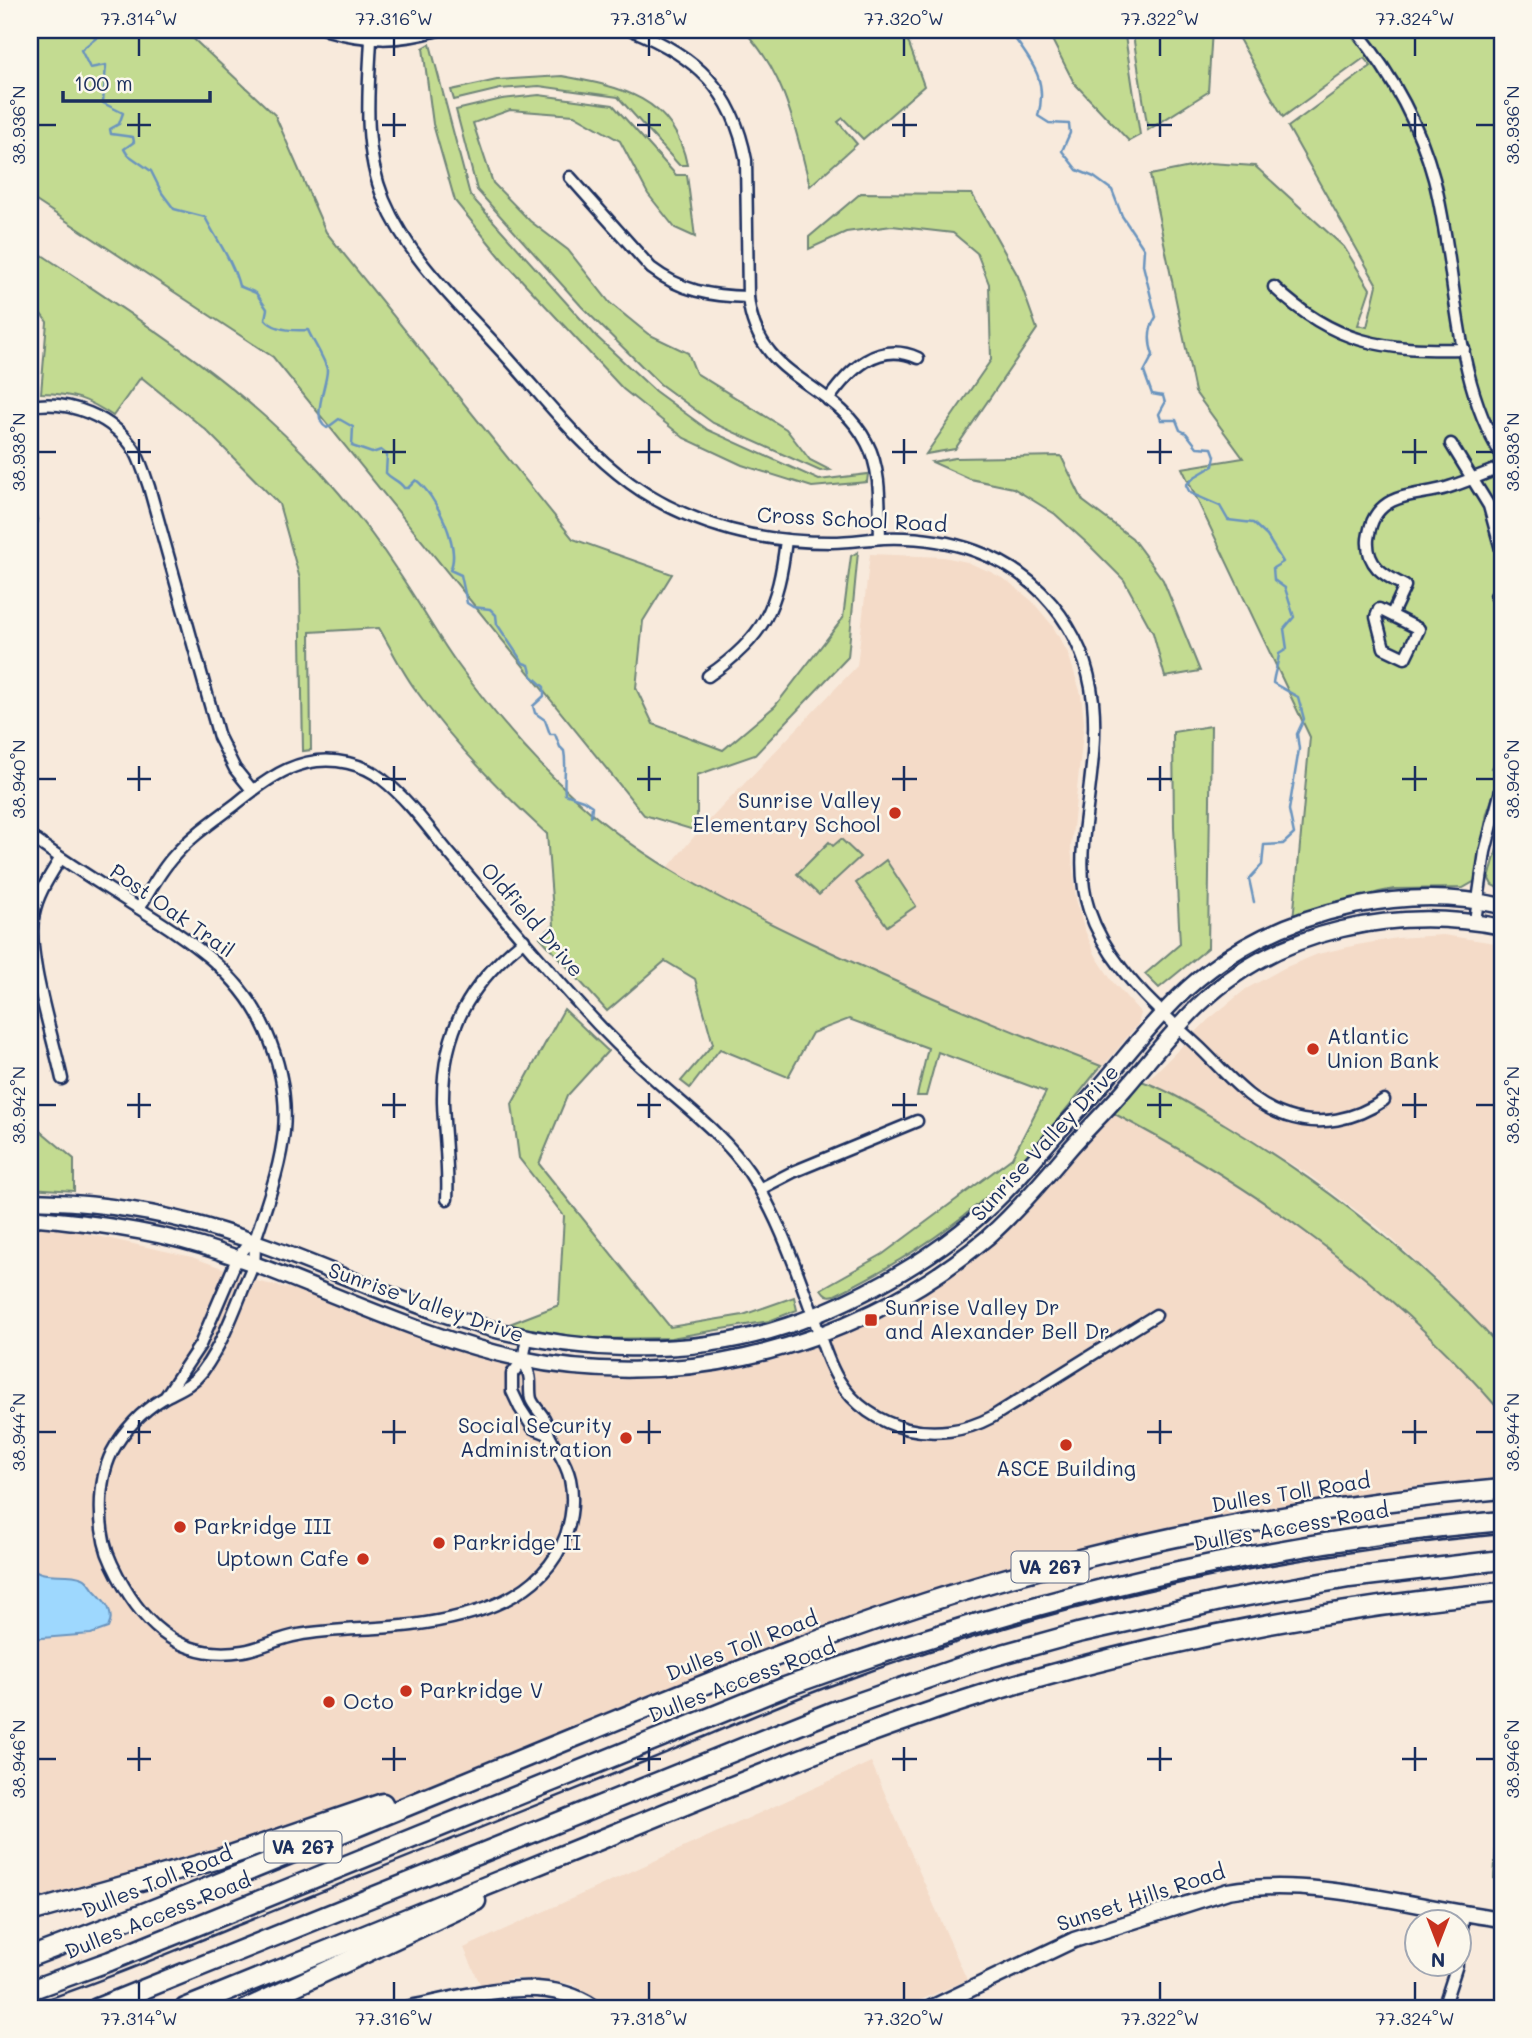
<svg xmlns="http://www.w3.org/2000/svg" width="1532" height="2038" font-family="Mali,sans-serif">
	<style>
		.built { fill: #f4dbc8 }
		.green { fill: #c3db91; stroke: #6f8578; stroke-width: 2 }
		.water { fill: #9ed8fe; stroke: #6a94be; stroke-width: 2 }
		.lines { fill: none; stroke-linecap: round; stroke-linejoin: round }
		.stream { stroke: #6a94be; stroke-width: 2.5 }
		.street-casing { stroke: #1b2f5e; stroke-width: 15 }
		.secondary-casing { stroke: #1b2f5e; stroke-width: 19 }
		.primary-casing { stroke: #1b2f5e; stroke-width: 21 }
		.highway-casing { stroke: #1b2f5e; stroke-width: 23 }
		.street { stroke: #fbf7ec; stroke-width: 10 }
		.secondary { stroke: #fbf7ec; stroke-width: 14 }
		.primary { stroke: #fbf7ec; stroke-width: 16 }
		.highway { stroke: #fbf7ec; stroke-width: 18 }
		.rail { stroke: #1b2f5e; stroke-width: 2.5 }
		.ticks { fill: none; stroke: #1b2f5e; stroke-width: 2.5 }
		.poi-dot { fill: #c8321e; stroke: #fbf7ec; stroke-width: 2.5 }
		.labels { text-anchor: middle; stroke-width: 5; stroke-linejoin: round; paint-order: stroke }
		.shield { fill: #fbf7ec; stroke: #5e6b89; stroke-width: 2 }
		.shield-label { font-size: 19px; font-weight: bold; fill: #1b2f5e }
		.street-label { font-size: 21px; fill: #1b2f5e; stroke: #fbf7ec }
		.poi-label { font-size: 21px; fill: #1b2f5e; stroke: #fbf7ec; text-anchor: start }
		.neatline { fill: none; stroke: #1b2f5e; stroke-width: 2.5 }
		.ticks-label { font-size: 18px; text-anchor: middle; fill: #1b2f5e }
	</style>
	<rect width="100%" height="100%" fill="#f8eadc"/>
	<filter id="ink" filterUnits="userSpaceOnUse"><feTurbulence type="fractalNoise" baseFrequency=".0143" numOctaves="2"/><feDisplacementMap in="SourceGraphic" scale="14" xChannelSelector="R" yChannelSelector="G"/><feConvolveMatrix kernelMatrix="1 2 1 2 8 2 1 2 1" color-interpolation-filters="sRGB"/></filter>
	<g filter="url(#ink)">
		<g class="built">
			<polygon points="870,554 944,557 967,562 991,572 1009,582 1032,601 1052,625 1068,653 1081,694 1084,723 1071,847 1076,899 1084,928 1096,956 1112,981 1141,1013 1138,1024 1102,1068 879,977 772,926 666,870 697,833 857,666"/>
			<polygon points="1443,935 1502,944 1502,1350 1443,1286 1380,1228 1306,1173 1209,1114 1147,1081 1208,1020 1246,989 1284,968 1318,954 1357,945 1397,938"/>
			<polygon points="1104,1109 1157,1135 1232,1178 1332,1250 1428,1333 1502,1413 1502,1490 1172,1538 875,1620 557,1745 208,1862 30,1907 30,1225 66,1229 192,1257 260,1282 314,1294 505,1355 652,1369 780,1348 909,1294 1027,1199"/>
			<polygon points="871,1762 967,1980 902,2008 614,2008 573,1984 515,1978 481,1986 464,1948"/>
		</g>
		<g class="green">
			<polygon points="30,30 184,30 275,115 326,232 573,539 672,574 643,621 636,688 653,724 723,750 775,706 843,618 851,556 858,552 848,657 755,755 697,775 697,831 644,815 273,357 30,197"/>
			<path d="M743 30H904L924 86 863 139 843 118 838 122 857 144 810 186C796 131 785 71 743 30Z"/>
			<polygon points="1047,30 1212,30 1208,92 1148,130 1133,35 1125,36 1140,135 1129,141 1074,83"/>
			<polygon points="1234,30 1502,30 1502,751 1492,768 1502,771 1487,813 1475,881 1463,888 1394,889 1379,892 1293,920 1310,737 1182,468 1243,458 1195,392 1150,175 1210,163 1255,166 1344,247 1370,289 1358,325 1367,327 1377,285 1288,127 1371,66 1364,58 1283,117"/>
			<polygon points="430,44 470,195 597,337 655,391 708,430 819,480 868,474 867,482 812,487 742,465 684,438 623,389 502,259 455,201 433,124 423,48"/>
			<path d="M562 76C621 87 674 97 687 165H679L618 97 539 86 500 89 454 100 451 90 497 80Z"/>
			<polygon points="539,95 613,105 676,175 687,175 695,237 675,228 648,194 620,141 574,115 510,110 473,123 493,183 530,221 568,250 610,303 648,334 688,353 696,373 786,429 810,460 830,470 820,471 713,423 660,384 582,307 477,190 456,110 502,99"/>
			<polygon points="861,193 972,194 1018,276 1037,329 955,449 926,454 991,360 989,284 977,253 953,233 892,226 846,232 809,249 809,237"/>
			<path d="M30 247C132 315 236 379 319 470 347 501 373 534 396 569 417 599 434 631 456 662 492 712 533 760 579 802 646 863 727 903 809 942 905 987 1002 1028 1101 1066 1066 1109 1032 1154 992 1192 945 1235 892 1267 835 1295 828 1297 825 1295 821 1289L883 1254 1012 1158 1046 1092 938 1052 926 1096H917L928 1048 849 1019 812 1033 788 1077 720 1049 690 1088 681 1081 713 1044 695 979 665 961 607 1011 540 937 554 925 547 834C498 789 453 743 415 689 401 670 391 648 379 628L310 632 311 750 303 751 300 579 279 504 206 430 141 377 113 416C86 398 74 394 41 393L47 322 35 306 30 302Z"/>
			<polygon points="30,423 31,499 38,522 30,528"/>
			<polygon points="1061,456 1083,501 1132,538 1163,580 1200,671 1165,677 1153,633 1124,580 1088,544 1055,514 1013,488 970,479 932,462 955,458"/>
			<polygon points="1211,726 1208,948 1159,988 1145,974 1180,944 1174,828 1173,732"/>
			<polygon points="1502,830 1502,890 1492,885 1489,879"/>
			<polygon points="841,839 860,857 819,895 797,874 829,842 833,846"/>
			<polygon points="886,860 916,906 887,926 856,883"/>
			<polygon points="564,1009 608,1051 567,1096 539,1164 670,1327 743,1315 794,1297 797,1310 769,1321 671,1338 589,1339 507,1325 559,1305 564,1216 519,1158 512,1104"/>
			<path d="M1141 1081C1170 1090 1199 1110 1226 1125 1328 1186 1422 1260 1502 1349V1413C1392 1285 1262 1191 1113 1113Z"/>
			<polygon points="30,1122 74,1159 74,1191 30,1188"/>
			<polygon points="1502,1831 1502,1881 1494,1879 1496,1848"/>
		</g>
		<path class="water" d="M30 1566C44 1581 65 1570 83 1578 88 1580 91 1586 94 1590 105 1601 116 1612 108 1628L91 1634 30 1639Z"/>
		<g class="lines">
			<g class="stream">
				<path d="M96 30 100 35 81 50 90 68 106 65 103 103 123 113 119 124 110 129 111 134 133 137 134 142 124 149 127 154 151 171 162 193 174 209 205 217C217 241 233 261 239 286L256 293 267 309 265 319C274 330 294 331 308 330 312 340 326 361 327 370 327 386 310 419 327 428L339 419 353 427 352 446 372 453 381 450 387 455 386 473C392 480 399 480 404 488H408L416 480C435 494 462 548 450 570L461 575 467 603 473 607 490 609 496 615 497 624 523 663 529 665 532 676 544 687V696L533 706 535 713 545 720 550 734H555L560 747 564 751C567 766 563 779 565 794L583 800 592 806 591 816"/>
				<path d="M1009 30C1029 60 1049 77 1038 116L1049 123 1069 124 1070 133 1062 151 1077 170 1094 177 1112 190 1122 216 1144 249 1143 265 1156 317C1148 329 1148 341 1153 355L1144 372 1152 394 1163 396 1165 403 1159 414 1161 420H1176L1180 430 1186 433 1197 447 1212 448 1215 456 1213 466 1196 476 1186 485 1190 493 1220 506 1228 520 1253 523 1267 536 1283 562 1273 568 1274 580 1285 588 1294 617 1284 629 1287 649 1279 654C1278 665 1274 673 1273 683L1298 697 1304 719 1297 734 1299 749 1289 810 1294 834 1283 844 1264 845 1262 865 1249 879 1254 902"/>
			</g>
			<defs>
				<g id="street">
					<path d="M327 30C365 41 399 42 438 30"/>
					<path d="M632 30C696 56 733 90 746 160L748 297C757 382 835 380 867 443 882 471 879 507 880 538"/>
					<path d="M1356 30C1392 75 1419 123 1434 179 1458 270 1451 374 1502 456"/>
					<path d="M371 40C368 94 363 149 384 200 409 260 462 307 505 355 545 399 582 448 630 483 660 505 695 520 731 530 764 539 798 542 832 542 850 542 866 539 884 538 947 536 1010 553 1052 604 1107 671 1096 737 1086 816 1082 846 1079 880 1089 910 1096 931 1108 951 1122 969 1144 998 1173 1023 1200 1048 1226 1073 1251 1105 1287 1116 1320 1127 1355 1120 1384 1100"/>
					<path d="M570 177 651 268C681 291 710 296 748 297"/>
					<path d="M1274 287C1334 344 1385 351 1464 349"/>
					<path d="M828 400C849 370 878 340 918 358"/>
					<path d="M30 406C69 399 114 417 135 451 141 462 145 475 149 487L219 737 235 769 252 790"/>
					<polyline points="1451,444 1489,506 1502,553"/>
					<polyline points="1496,596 1502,599"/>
					<polygon points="1379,609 1419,629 1405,658 1384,648 1376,617"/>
					<path d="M1392 614 1405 586C1384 575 1366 566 1368 539 1370 526 1373 515 1384 506 1400 493 1427 494 1446 488 1465 482 1484 474 1502 467"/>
					<path d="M708 676C765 637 778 607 786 540"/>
					<path d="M30 836C63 861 98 882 132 904 186 938 240 971 266 1031 301 1111 281 1161 256 1237 253 1245 256 1253 254 1261 252 1269 248 1277 245 1284 233 1314 221 1346 202 1372 190 1387 177 1390 162 1399 142 1411 123 1431 112 1452 97 1482 97 1534 112 1564 138 1619 176 1662 243 1651 262 1648 279 1638 298 1635 335 1628 374 1630 412 1625 473 1617 543 1599 566 1535 572 1517 574 1498 570 1479 566 1461 556 1450 549 1435 547 1430 547 1424 545 1420 541 1412 534 1407 531 1399 529 1391 531 1382 529 1375 528 1369 525 1365 523 1360"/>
					<path d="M60 859C50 876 38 893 34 913 25 953 53 1036 62 1079"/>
					<path d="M139 908C150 891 160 871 174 856 191 836 215 820 236 804 269 777 303 752 348 763 361 766 372 771 382 779 408 799 428 828 449 853 493 904 535 956 580 1005 605 1033 632 1059 660 1084 692 1112 725 1137 749 1172 778 1215 795 1266 813 1315 820 1336 826 1359 838 1379 870 1432 938 1446 992 1417L1156 1315"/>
					<polyline points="1475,921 1485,852 1502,786"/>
					<polyline points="760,1189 793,1172 917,1121"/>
					<path d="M447 1199C449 1167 444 1134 443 1102 442 1031 469 984 524 940"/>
					<polyline points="527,1338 523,1360 512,1374 512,1391 520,1408 533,1428 548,1434"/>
					<polyline points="166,1396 200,1345 237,1259 245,1248 254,1242"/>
					<polyline points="1458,1956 1464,1914"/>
					<polyline points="1443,2008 1457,1965"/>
				</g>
				<g id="secondary">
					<path d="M30 1201C82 1202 135 1208 186 1221 274 1243 357 1285 443 1314 561 1355 698 1364 816 1315 885 1286 951 1247 1003 1194 1023 1174 1040 1152 1058 1132 1073 1116 1089 1100 1103 1083 1137 1043 1168 1001 1211 969 1253 937 1303 917 1354 906 1403 896 1454 895 1502 906"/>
					<path d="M30 1217C88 1223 145 1229 201 1246 309 1279 411 1336 522 1359 591 1374 676 1373 745 1357 834 1337 918 1296 988 1237 1017 1211 1042 1182 1067 1152 1085 1131 1105 1112 1123 1091 1148 1062 1172 1031 1200 1004 1279 928 1398 906 1502 927"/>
					<path d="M410 2008C469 1997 542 1971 595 2008"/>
					<path d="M931 2008 1074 1940 1228 1891C1316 1876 1414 1908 1502 1919"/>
				</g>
				<polyline id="primary" points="30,1218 36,1218"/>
				<g id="highway">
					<polyline points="30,1912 219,1859 383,1803"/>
					<path d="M30 1957C214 1887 397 1810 580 1735 717 1679 854 1622 997 1581 1162 1534 1331 1504 1502 1489"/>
					<path d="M30 1990 110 1961 785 1687C1017 1602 1256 1542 1502 1521"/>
					<polyline points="97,2008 834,1711 981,1660 1078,1633 1225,1600 1349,1578 1502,1560"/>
					<path d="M185 2008C327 1950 469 1892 612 1835 743 1781 874 1727 1010 1686 1170 1639 1336 1607 1502 1592"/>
					<polyline points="248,2008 476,1901"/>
				</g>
			</defs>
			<use href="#street" class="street-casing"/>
			<use href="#secondary" class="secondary-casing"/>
			<use href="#primary" class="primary-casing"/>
			<use href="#highway" class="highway-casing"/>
			<use href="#street" class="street"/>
			<use href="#secondary" class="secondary"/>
			<use href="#primary" class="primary"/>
			<use href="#highway" class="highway"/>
			<path class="rail" d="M30 2005C101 1982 171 1952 241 1924 376 1871 511 1816 646 1761 707 1736 766 1710 827 1687 1044 1606 1271 1555 1502 1534"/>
		</g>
	</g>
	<path class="ticks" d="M139 38V56M394 38V56M649 38V56M904 38V56M1160 38V56M1415 38V56M139 113V137M394 113V137M649 113V137M904 113V137M1160 113V137M1415 113V137M38 125H56M127 125H151M382 125H406M637 125H661M892 125H917M1147 125H1172M1402 125H1427M1476 125H1494M139 439V464M394 439V464M649 439V464M904 439V464M1160 439V464M1415 439V464M38 452H56M127 452H151M382 452H406M637 452H661M892 452H917M1147 452H1172M1402 452H1427M1476 452H1494M139 766V791M394 766V791M649 766V791M904 766V791M1160 766V791M1415 766V791M38 779H56M127 779H151M382 779H406M637 779H661M892 779H917M1147 779H1172M1402 779H1427M1476 779H1494M139 1093V1118M394 1093V1118M649 1093V1118M904 1093V1118M1160 1093V1118M1415 1093V1118M38 1105H56M127 1105H151M382 1105H406M637 1105H661M892 1105H917M1147 1105H1172M1402 1105H1427M1476 1105H1494M139 1420V1444M394 1420V1444M649 1420V1444M904 1420V1444M1160 1420V1444M1415 1420V1444M38 1432H56M127 1432H151M382 1432H406M637 1432H661M892 1432H917M1147 1432H1172M1402 1432H1427M1476 1432H1494M139 1747V1771M394 1747V1771M649 1747V1771M904 1747V1771M1160 1747V1771M1415 1747V1771M38 1759H56M127 1759H151M382 1759H406M637 1759H661M892 1759H917M1147 1759H1172M1402 1759H1427M1476 1759H1494M139 1982V2000M394 1982V2000M649 1982V2000M904 1982V2000M1160 1982V2000M1415 1982V2000"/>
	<g class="poi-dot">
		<circle cx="895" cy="813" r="7"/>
		<circle cx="1313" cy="1049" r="7"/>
		<rect x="864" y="1313" width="14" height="14" rx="3.5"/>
		<circle cx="626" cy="1438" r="7"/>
		<circle cx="1066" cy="1445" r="7"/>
		<circle cx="180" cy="1527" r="7"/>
		<circle cx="439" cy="1543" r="7"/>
		<circle cx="363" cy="1559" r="7"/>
		<circle cx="406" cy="1691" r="7"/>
		<circle cx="329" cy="1702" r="7"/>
	</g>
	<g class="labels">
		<g class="shield">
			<rect x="1011.5" y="1551.5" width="77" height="31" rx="5"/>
			<rect x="264.5" y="1831.5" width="77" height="31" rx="5"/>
		</g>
		<g class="shield-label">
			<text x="1050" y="1574">VA 267</text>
			<text x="303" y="1854">VA 267</text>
		</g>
		<g class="street-label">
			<text transform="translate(852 520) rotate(3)" y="7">Cross School Road</text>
			<text transform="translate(172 911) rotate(35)" y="7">Post Oak Trail</text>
			<text transform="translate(532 920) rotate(49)" y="7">Oldfield Drive</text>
			<text transform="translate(1045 1143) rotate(-47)" y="7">Sunrise Valley Drive</text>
			<text transform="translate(426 1303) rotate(19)" y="7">Sunrise Valley Drive</text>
			<text transform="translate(1291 1493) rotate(-9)" y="7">Dulles Toll Road</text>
			<text transform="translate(1291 1527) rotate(-10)" y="7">Dulles Access Road</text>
			<text transform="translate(742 1646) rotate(-21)" y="7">Dulles Toll Road</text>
			<text transform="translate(742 1681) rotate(-21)" y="7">Dulles Access Road</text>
			<text transform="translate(157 1882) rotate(-22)" y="7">Dulles Toll Road</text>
			<text transform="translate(1141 1898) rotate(-18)" y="7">Sunset Hills Road</text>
			<text transform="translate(158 1916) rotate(-22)" y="7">Dulles Access Road</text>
		</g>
		<g class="poi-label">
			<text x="881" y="808" text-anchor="end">Sunrise Valley<tspan x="881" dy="24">Elementary School</tspan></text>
			<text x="1327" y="1044">Atlantic<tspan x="1327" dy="24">Union Bank</tspan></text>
			<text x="885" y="1315">Sunrise Valley Dr<tspan x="885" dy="24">and Alexander Bell Dr</tspan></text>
			<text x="612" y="1433" text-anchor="end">Social Security<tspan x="612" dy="24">Administration</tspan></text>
			<text x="1066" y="1476" text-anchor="middle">ASCE Building</text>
			<text x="194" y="1534">Parkridge III</text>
			<text x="453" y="1550">Parkridge II</text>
			<text x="349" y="1566" text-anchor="end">Uptown Cafe</text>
			<text x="420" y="1698">Parkridge V</text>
			<text x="343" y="1709">Octo</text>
		</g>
	</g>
	<rect width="1532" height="2038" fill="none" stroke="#fbf7ec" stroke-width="77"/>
	<g transform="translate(1438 1943) rotate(180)"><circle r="33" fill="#fbf7ec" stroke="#a1a7b3" stroke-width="2"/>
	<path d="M0-5L12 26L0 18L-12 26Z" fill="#c8321e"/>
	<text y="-10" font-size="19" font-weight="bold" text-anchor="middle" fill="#1b2f5e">N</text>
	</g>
	<path d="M63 91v10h147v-10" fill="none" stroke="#1b2f5e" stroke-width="3.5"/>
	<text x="74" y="91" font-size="21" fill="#1b2f5e" stroke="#fbf7ec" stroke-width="5" paint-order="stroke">100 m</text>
	<rect x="38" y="38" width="1456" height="1962" class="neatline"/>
	<g class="ticks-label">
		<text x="139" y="25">77.314°W</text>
		<text x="394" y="25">77.316°W</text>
		<text x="649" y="25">77.318°W</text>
		<text x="904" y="25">77.320°W</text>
		<text x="1160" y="25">77.322°W</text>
		<text x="1415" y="25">77.324°W</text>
		<text transform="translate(1513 125) rotate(-90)" y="6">38.936°N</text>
		<text transform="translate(19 125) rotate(-90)" y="6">38.936°N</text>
		<text transform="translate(1513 452) rotate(-90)" y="6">38.938°N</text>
		<text transform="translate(19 452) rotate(-90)" y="6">38.938°N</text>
		<text transform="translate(1513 779) rotate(-90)" y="6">38.940°N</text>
		<text transform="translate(19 779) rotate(-90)" y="6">38.940°N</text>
		<text transform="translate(1513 1105) rotate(-90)" y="6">38.942°N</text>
		<text transform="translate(19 1105) rotate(-90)" y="6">38.942°N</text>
		<text transform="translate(1513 1432) rotate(-90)" y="6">38.944°N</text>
		<text transform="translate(19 1432) rotate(-90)" y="6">38.944°N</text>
		<text transform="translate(1513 1759) rotate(-90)" y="6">38.946°N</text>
		<text transform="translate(19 1759) rotate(-90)" y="6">38.946°N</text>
		<text x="139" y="2025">77.314°W</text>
		<text x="394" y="2025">77.316°W</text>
		<text x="649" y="2025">77.318°W</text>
		<text x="904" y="2025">77.320°W</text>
		<text x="1160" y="2025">77.322°W</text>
		<text x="1415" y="2025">77.324°W</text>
	</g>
</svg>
